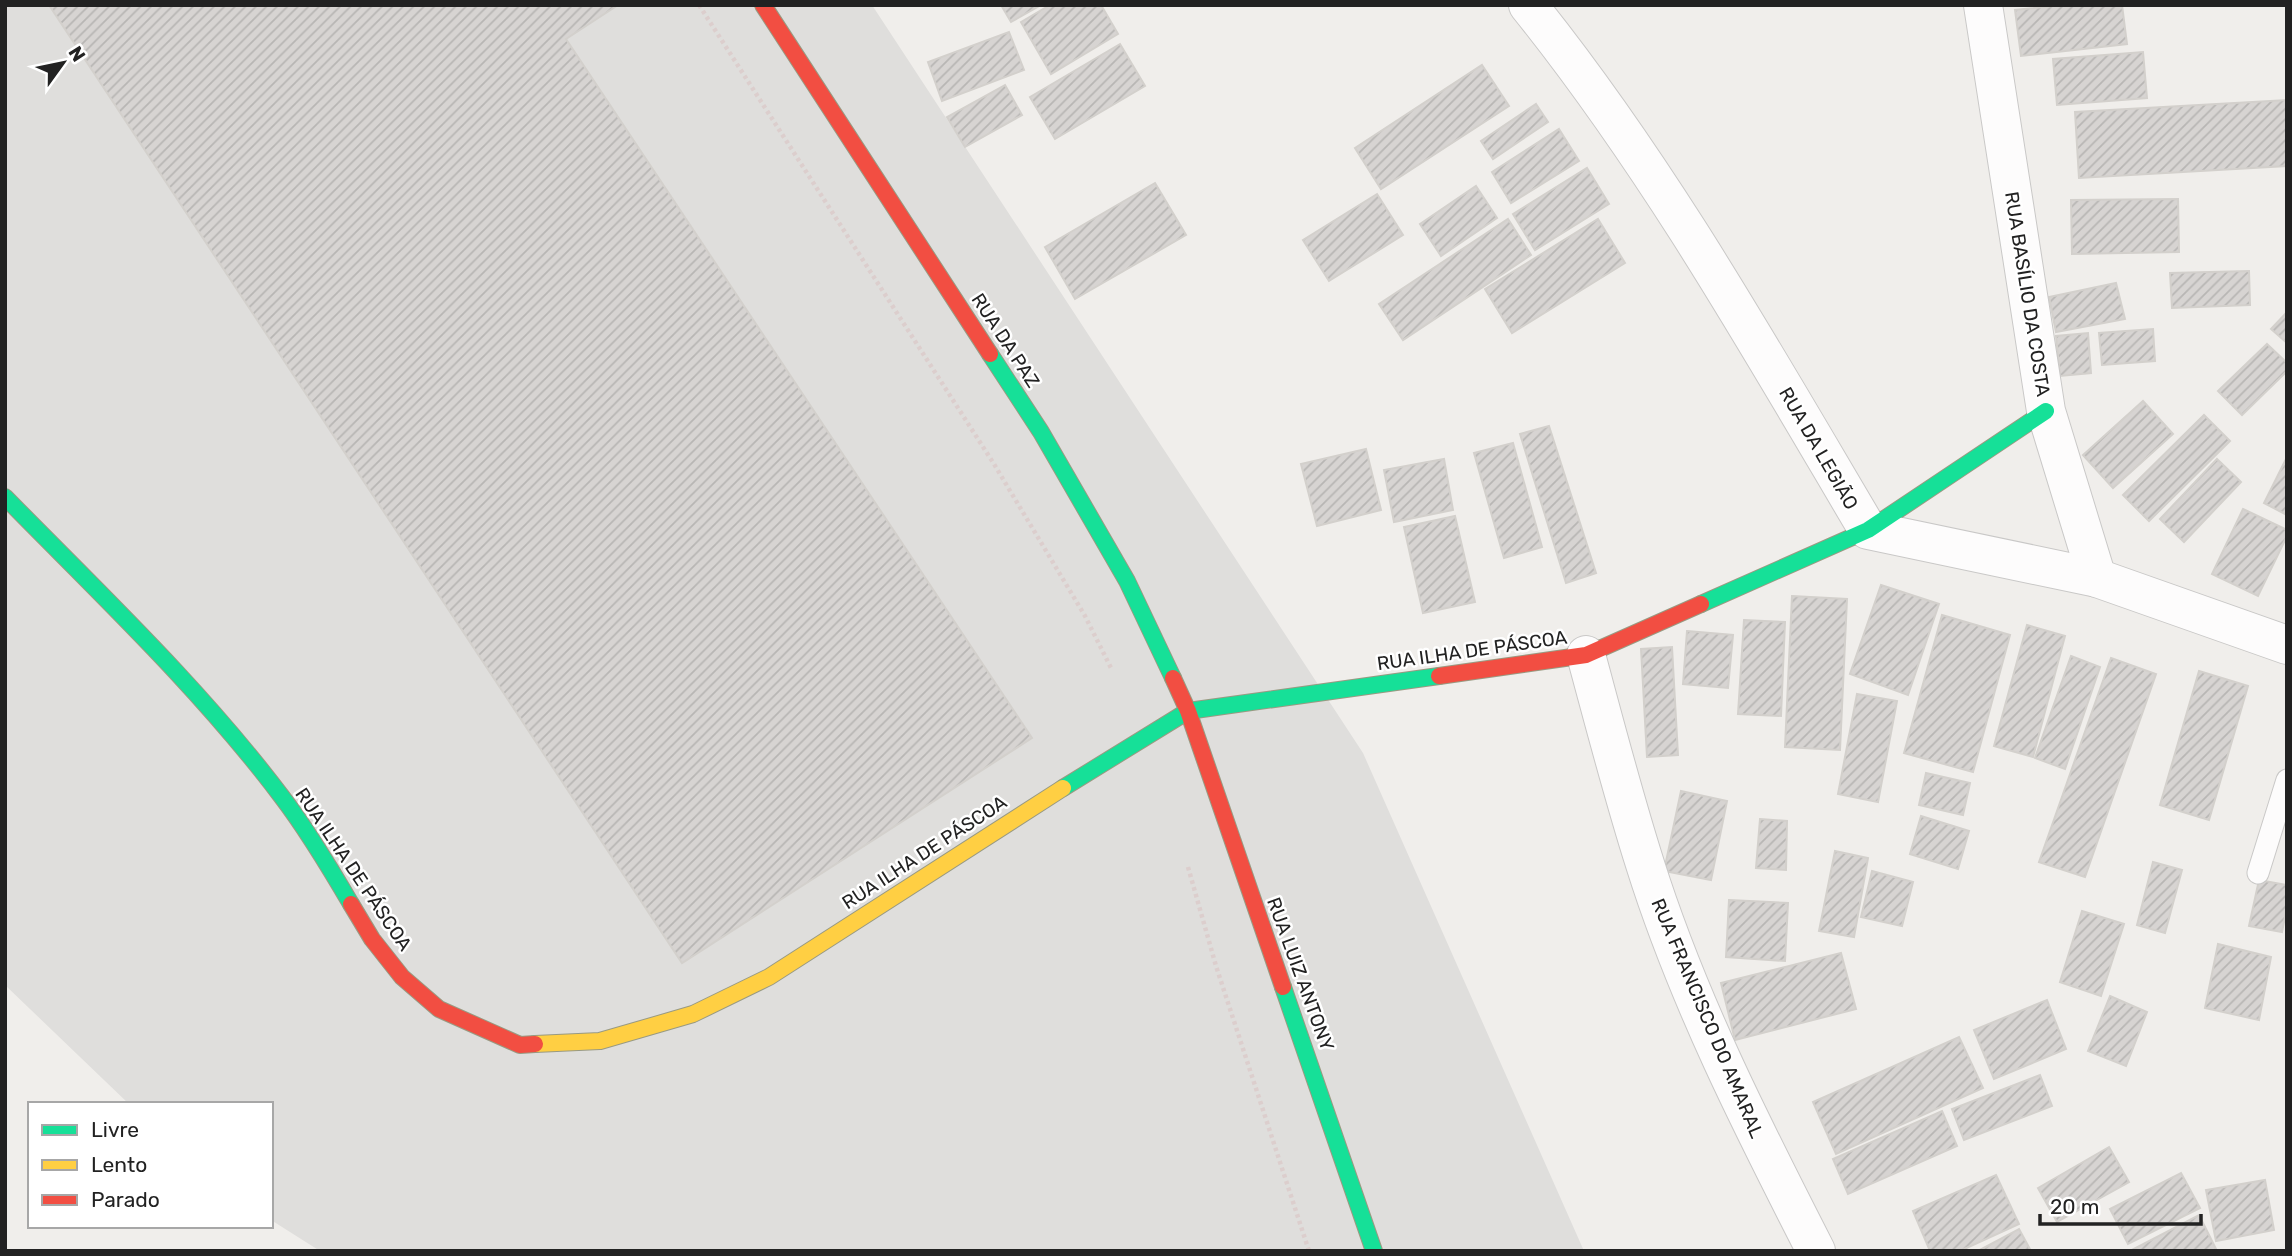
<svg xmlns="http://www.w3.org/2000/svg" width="2292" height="1256" font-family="Rubik,sans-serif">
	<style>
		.residential { fill: #dfdedc }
		.building { fill: url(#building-hatch); stroke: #d3d0cc; stroke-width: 2 }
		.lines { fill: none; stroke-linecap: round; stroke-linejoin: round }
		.lane-casing { stroke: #c9c8c7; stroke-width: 23 }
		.street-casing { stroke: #c9c8c7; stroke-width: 40 }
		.fast-casing { stroke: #999a82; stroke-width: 18 }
		.slow-casing { stroke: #999a82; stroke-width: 18 }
		.jam-casing { stroke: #999a82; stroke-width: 18 }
		.path { stroke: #dccecd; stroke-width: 4.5; stroke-dasharray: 3.5 3.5; stroke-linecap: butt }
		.lane { stroke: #fdfcfc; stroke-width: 21 }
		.street { stroke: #fdfcfc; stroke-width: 38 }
		.fast { stroke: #16e098; stroke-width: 16 }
		.slow { stroke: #ffcf43; stroke-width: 16 }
		.jam { stroke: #f24e42; stroke-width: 16 }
		.labels { text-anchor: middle; stroke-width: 5; stroke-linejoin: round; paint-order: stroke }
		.street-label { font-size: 19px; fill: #222; stroke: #fff }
	</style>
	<defs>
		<pattern id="building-hatch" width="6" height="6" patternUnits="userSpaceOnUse" patternTransform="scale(1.75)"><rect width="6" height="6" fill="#d7d4d2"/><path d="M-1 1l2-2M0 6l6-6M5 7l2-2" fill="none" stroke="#b8b6b4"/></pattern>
	</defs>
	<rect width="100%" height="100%" fill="#f0eeeb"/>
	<polygon class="residential" points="5,5 872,5 1363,753 1584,1251 320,1251 271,1220 271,1104 129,1104 5,985"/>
	<g class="building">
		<polygon points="49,5 618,5 566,39 1032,738 682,963"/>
		<polygon points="1001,5 1041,5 1011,22"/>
		<polygon points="1050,5 1101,5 1118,34 1051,74 1021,22"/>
		<polygon points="2061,5 2122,5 2127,44 2021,56 2015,10"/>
		<polygon points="1009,32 1024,70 942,101 928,62"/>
		<polygon points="1120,44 1145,86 1055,139 1030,97"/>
		<polygon points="2143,52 2147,98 2057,105 2053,59"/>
		<polygon points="1482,65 1509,106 1381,189 1355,148"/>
		<polygon points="1005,85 1022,115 965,147 947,117"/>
		<polygon points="2287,100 2287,166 2079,178 2075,112"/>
		<polygon points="1536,104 1548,122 1493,159 1481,141"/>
		<polygon points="1559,129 1579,161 1511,203 1492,172"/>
		<polygon points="1587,168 1609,204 1535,250 1513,214"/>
		<polygon points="1155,183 1186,235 1075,299 1045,247"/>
		<polygon points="1476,186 1497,218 1441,256 1420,224"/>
		<polygon points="1377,194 1403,235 1329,281 1303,240"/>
		<polygon points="2178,199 2179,252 2072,254 2071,200"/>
		<polygon points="1508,219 1531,255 1403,340 1379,304"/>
		<polygon points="1598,219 1625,263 1512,333 1485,289"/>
		<polygon points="2249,271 2250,305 2172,308 2170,273"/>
		<polygon points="2116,283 2125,319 2056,332 2049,297"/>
		<polygon points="2287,312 2287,343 2271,329"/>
		<polygon points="2153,329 2155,361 2102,365 2099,333"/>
		<polygon points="2088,333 2091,373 2060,376 2056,336"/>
		<polygon points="2267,344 2287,363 2287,371 2242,415 2218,391"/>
		<polygon points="2143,401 2173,434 2113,488 2083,455"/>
		<polygon points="2204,415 2230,441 2149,521 2123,495"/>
		<polygon points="1549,426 1596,573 1566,583 1520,434"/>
		<polygon points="1513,443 1542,547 1504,558 1474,453"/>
		<polygon points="1366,449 1381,510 1317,526 1301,464"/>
		<polygon points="2287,457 2287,515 2264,503"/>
		<polygon points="1444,459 1453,510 1394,522 1384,470"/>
		<polygon points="2217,459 2241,482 2184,542 2160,519"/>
		<polygon points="2243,509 2287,530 2287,536 2258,596 2212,574"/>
		<polygon points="1455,516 1475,602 1423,613 1404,527"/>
		<polygon points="1881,585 1939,604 1908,695 1850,674"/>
		<polygon points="1792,596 1847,599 1840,750 1785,747"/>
		<polygon points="1942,615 2010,635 1973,772 1904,753"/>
		<polygon points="1744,620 1785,622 1781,716 1738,714"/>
		<polygon points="2027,625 2065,636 2033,757 1994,746"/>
		<polygon points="1687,631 1733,635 1728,688 1683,684"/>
		<polygon points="1672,647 1678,755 1647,757 1641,649"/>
		<polygon points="2071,656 2100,667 2065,769 2035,758"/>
		<polygon points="2111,658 2156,674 2085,877 2039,862"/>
		<polygon points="2199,671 2248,686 2209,820 2160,805"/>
		<polygon points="1857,694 1897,701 1878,802 1838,794"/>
		<polygon points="1926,773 1970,783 1963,815 1919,805"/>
		<polygon points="1681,791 1727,801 1711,880 1664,871"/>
		<polygon points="1921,816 1969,831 1958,869 1910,854"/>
		<polygon points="1760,819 1787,821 1786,870 1756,868"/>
		<polygon points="1835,851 1868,858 1854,937 1819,931"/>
		<polygon points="2153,862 2182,870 2165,933 2137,925"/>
		<polygon points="1872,871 1913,882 1902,926 1861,917"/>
		<polygon points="2259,880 2287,885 2287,907 2282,932 2249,926"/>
		<polygon points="1729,900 1788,903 1785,961 1726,957"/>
		<polygon points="2082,911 2124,924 2101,996 2060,982"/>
		<polygon points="2218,944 2271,957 2259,1020 2205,1008"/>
		<polygon points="1841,953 1856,1009 1735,1040 1721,983"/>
		<polygon points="2110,996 2147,1012 2126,1066 2088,1051"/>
		<polygon points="2047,1000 2066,1049 1994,1079 1974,1030"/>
		<polygon points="1959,1037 1983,1088 1836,1154 1813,1102"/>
		<polygon points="2040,1075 2052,1106 1964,1140 1952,1109"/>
		<polygon points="1942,1111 1957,1146 1848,1194 1833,1159"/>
		<polygon points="2109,1147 2129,1182 2057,1222 2038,1188"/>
		<polygon points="2181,1173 2200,1208 2128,1244 2110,1209"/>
		<polygon points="1996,1175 2019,1224 1960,1251 1930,1251 1913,1211"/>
		<polygon points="2265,1180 2274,1230 2216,1241 2206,1190"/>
		<polygon points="2199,1215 2217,1251 2130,1251"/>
		<polygon points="2019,1229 2031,1251 1978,1251"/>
	</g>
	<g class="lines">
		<defs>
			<polyline id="lane" points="2258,873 2287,780"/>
			<g id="street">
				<path d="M1528 5C1659 168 1762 351 1868 530L2097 578 2287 645"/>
				<polyline points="1983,5 2046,411 2097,578"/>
				<path d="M1586 655C1605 725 1623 795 1645 864 1687 998 1752 1126 1816 1251"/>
			</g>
			<g id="fast">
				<polyline points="990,354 1041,432 1127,581 1173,678"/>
				<path d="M5 497C100 594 200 688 282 797 308 831 330 868 351 904"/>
				<polyline points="1701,604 1868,530 2046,411"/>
				<polyline points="1063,788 1188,711 1439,676"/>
				<polyline points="1283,987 1374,1251"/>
			</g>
			<polyline id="slow" points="535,1044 600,1041 693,1014 769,977 1063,788"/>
			<g id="jam">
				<polyline points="763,5 990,354"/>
				<polyline points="1439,676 1586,655 1701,604"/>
				<polyline points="1173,678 1188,711 1283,987"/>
				<polyline points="351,904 372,939 402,977 439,1009 520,1045 535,1044"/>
			</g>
		</defs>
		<use href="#lane" class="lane-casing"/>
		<use href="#street" class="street-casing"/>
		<use href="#fast" class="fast-casing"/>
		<use href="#slow" class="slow-casing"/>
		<use href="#jam" class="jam-casing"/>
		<g class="path">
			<polyline points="699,5 994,464 1085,616 1112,670"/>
			<polyline points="1188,867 1216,966 1309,1251"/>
		</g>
		<use href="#lane" class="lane"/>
		<use href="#street" class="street"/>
		<use href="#fast" class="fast"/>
		<use href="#slow" class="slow"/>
		<use href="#jam" class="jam"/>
	</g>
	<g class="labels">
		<g class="street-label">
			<text transform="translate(2028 294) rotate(81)" y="7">RUA BASÍLIO DA COSTA</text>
			<text transform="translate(1006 340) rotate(57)" y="7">RUA DA PAZ</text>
			<text transform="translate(1819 448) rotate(60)" y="7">RUA DA LEGIÃO</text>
			<text transform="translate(1472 650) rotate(-8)" y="7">RUA ILHA DE PÁSCOA</text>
			<text transform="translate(924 852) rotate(-33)" y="7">RUA ILHA DE PÁSCOA</text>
			<text transform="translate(354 869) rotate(56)" y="7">RUA ILHA DE PÁSCOA</text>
			<text transform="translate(1301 974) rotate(70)" y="7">RUA LUIZ ANTONY</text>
			<text transform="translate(1708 1018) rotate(67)" y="7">RUA FRANCISCO DO AMARAL</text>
		</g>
	</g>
	<rect width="2292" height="1256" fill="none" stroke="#222222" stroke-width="14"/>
	<rect x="28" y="1102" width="245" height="126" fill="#ffffff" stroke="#a7a7a7" stroke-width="2"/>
	<rect x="42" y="1125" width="35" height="10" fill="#16e098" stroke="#a7a7a7" stroke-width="2"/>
	<text x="91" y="1137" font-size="21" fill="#222222">Livre</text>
	<rect x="42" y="1160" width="35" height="10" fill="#ffcf43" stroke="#a7a7a7" stroke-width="2"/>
	<text x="91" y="1172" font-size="21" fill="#222222">Lento</text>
	<rect x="42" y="1195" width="35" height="10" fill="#f24e42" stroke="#a7a7a7" stroke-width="2"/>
	<text x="91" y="1207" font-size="21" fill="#222222">Parado</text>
	<g transform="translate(63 63) rotate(57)" stroke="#ffffff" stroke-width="5" paint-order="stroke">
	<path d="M0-5L12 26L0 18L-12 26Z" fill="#222222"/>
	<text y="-10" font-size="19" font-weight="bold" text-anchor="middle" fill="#222222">N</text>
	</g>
	<path d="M2040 1214v10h161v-10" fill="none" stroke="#222222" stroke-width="3.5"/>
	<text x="2050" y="1214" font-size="21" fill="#222222" stroke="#ffffff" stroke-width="5" paint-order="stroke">20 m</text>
</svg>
